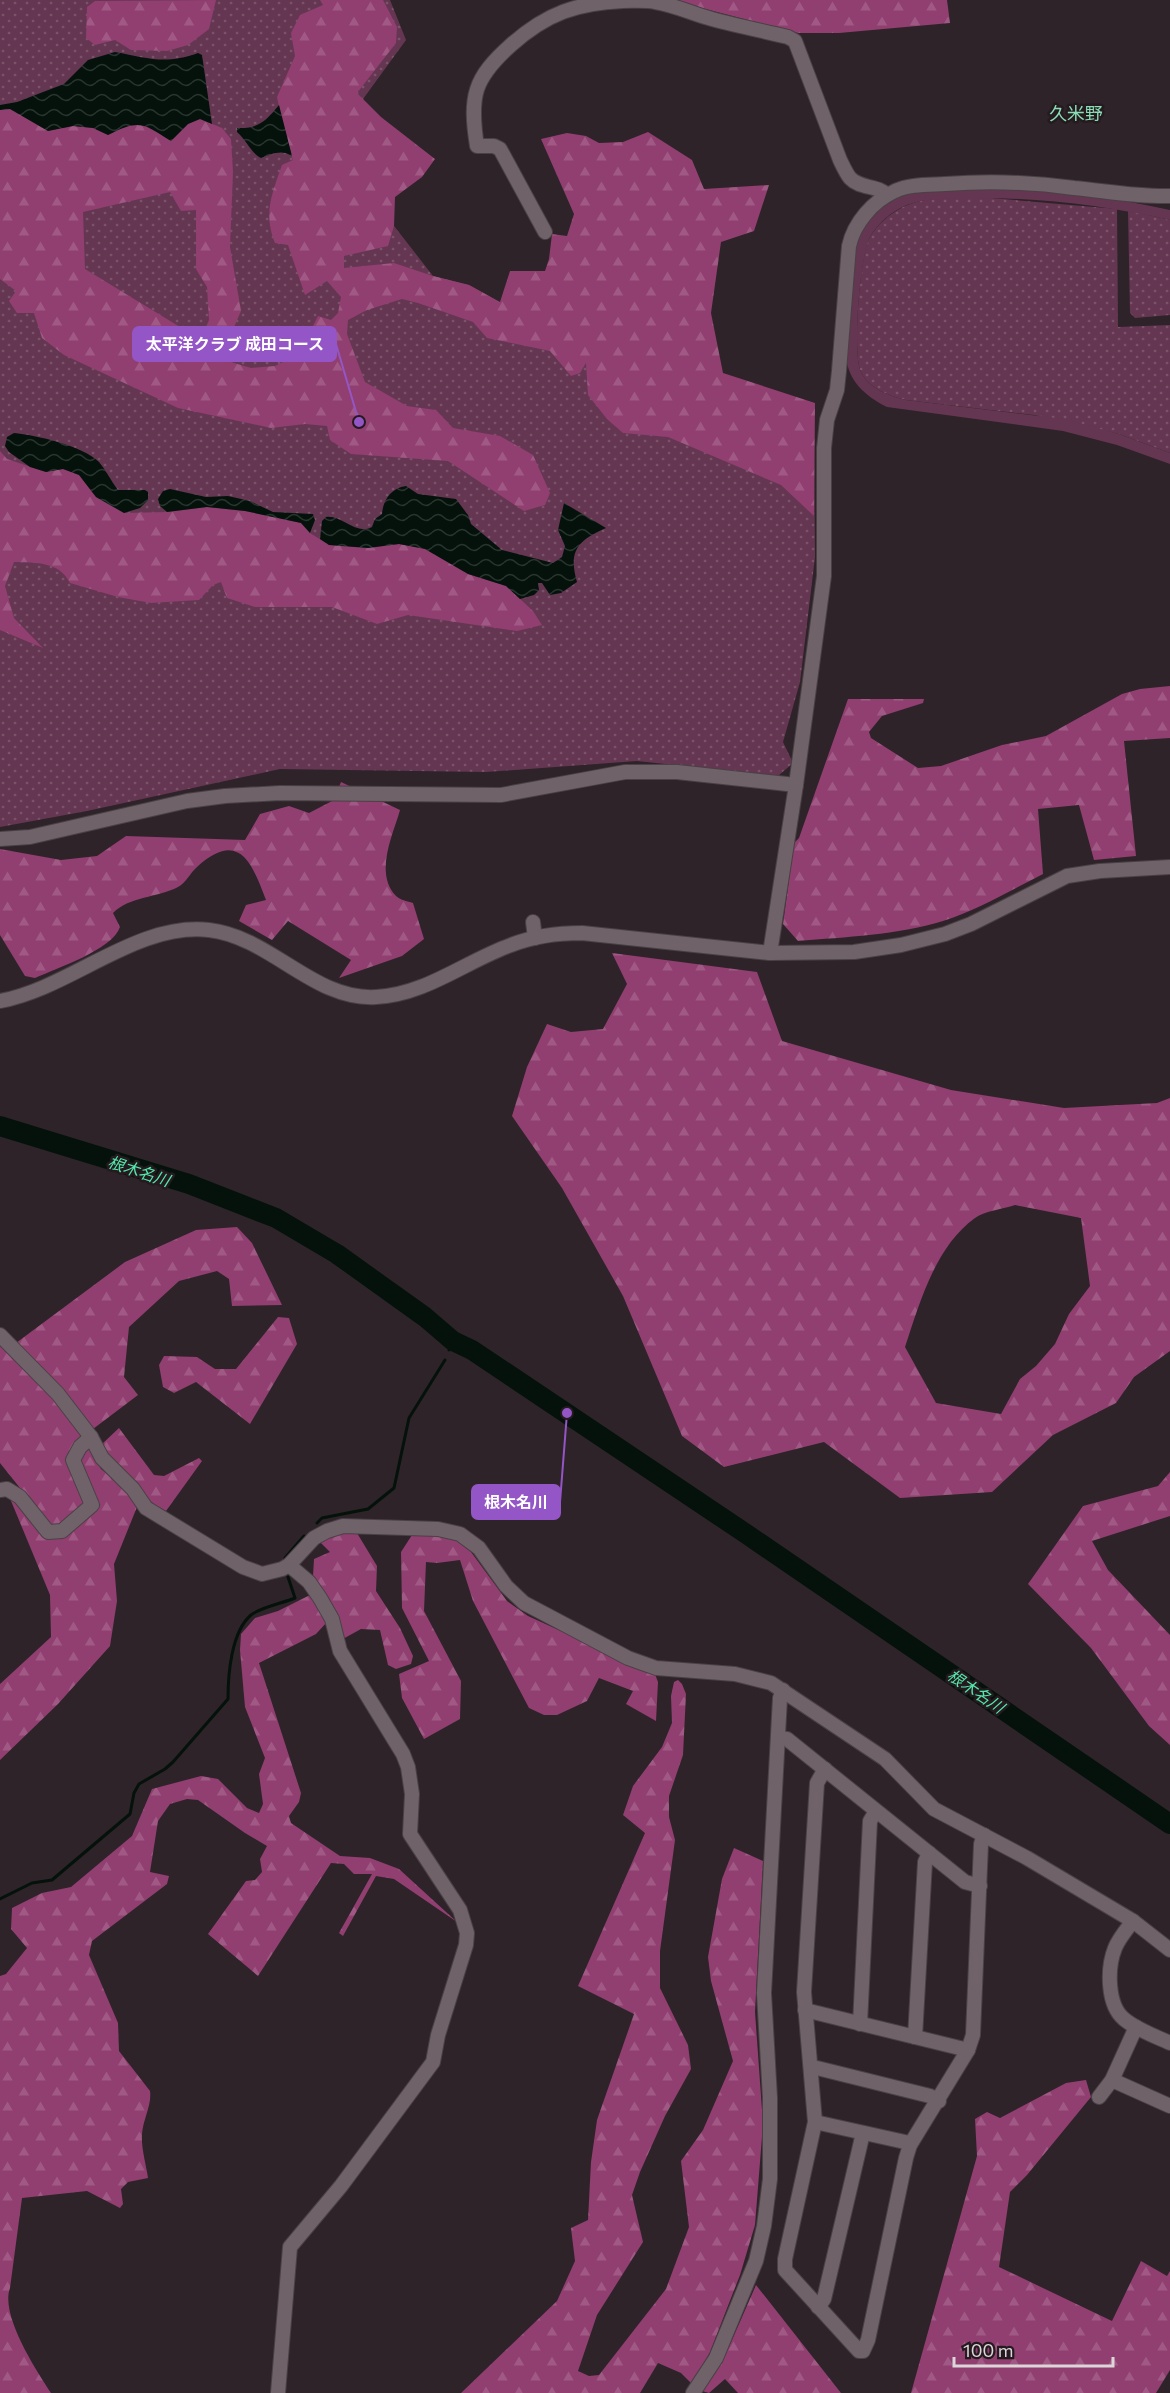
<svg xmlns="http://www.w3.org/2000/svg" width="1170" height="2393" font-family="Commissioner,'Noto Sans JP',sans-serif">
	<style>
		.grass { fill: url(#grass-dots) }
		.forest { fill: url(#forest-firs); fill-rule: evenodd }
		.garden { fill: #653651 }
		.water { fill: url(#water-waves) }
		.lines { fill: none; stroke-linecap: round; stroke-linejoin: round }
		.stream { stroke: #04120b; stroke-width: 3 }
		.river { stroke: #04120b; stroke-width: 20 }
		.minor-casing { stroke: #4a4145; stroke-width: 16 }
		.minor { stroke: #6f6369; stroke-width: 14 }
		.labels { text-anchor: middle; stroke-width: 5; stroke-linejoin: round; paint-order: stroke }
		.water-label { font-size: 16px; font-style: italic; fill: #52e9aa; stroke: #241a1f }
		.quarter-label { font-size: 18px; fill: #8addb4; stroke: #241a1f }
		.leader { fill: none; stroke: #9456c6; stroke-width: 2 }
		.callout-dot { fill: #9456c6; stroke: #241a1f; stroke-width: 2 }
		.callout { fill: #9456c6; stroke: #9456c6; stroke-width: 2 }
		.callout-label { font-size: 16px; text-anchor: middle; font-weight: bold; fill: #fff }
	</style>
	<defs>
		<pattern id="grass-dots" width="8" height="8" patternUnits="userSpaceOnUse" patternTransform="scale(1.5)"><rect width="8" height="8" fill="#653651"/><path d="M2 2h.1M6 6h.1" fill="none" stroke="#7b5269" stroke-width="1.8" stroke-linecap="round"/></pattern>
		<pattern id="forest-firs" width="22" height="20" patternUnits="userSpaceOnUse" patternTransform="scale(1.5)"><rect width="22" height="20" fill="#913e70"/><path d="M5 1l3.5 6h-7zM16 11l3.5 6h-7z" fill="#a05984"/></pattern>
		<pattern id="water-waves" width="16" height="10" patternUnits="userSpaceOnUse" patternTransform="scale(1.5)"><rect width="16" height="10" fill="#04120b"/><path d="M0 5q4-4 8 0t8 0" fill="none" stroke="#28342e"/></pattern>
	</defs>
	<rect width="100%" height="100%" fill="#2e2329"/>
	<g class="grass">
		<polygon points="0,0 390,0 406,40 363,99 384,213 433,276 469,285 563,338 814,445 815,557 800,682 783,742 793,763 778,776 637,761 486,772 280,769 87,811 0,827"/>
		<path d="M991 198 1117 209 1118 327 1170 325V453L1119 434 1034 415 906 400C890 396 869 389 861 372 852 354 860 260 868 241 874 228 885 218 896 211 922 194 961 198 991 198Z"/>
		<polygon points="1128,210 1170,220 1170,315 1135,318 1130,313"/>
	</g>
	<g class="forest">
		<polygon points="216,0 209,29 188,45 167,51 131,50 115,40 95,45 86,38 87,7 95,1"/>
		<path d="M320 0H383L397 27 396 43 357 93 381 117 435 159 422 177 395 197 394 226 388 246 344 256V268L394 263 433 276 469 285 500 302 510 271H545L549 259 552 234 567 236 574 214 541 139 567 133 586 136 599 143 623 142 648 132 692 160 704 189 769 185 754 231 721 242 711 313 723 373 815 403 814 516 781 485 668 437 623 433 607 419 588 395 586 363 580 373 571 376 550 351 487 338 473 322 418 303 402 299 367 310 348 320 347 334 365 382 407 406 436 410 453 428 500 436 533 455 550 493 545 505 524 511 448 461 351 454 330 440 327 426 305 424 271 428 178 408 64 355 42 338 34 313H17L9 301 16 291 0 279V110L10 109 48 131 73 126 93 128 108 135C139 119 143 123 171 141L188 124 200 119 222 128 231 139 233 172 230 247 241 311 225 348 215 344 197 328 206 327 209 320 207 287 196 269V210L181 211 170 192 83 212 85 269 180 327 217 358 251 368 275 366 299 354 318 316 331 320 338 313 341 297 327 281 305 295 288 245 275 243C263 213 272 194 282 165L293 160 284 131 277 97 295 56 291 33 300 15 323 5Z"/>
		<polygon points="671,0 947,0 950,23 839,33 798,33"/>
		<path d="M0 451 7 459 46 472 63 469 79 475 96 497 124 513 167 512 207 507 245 511 301 523 310 533 329 545 368 548 399 544 425 549 468 574 506 586 533 611 542 625 517 631 408 615 377 624 332 607H255L227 598 221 582 213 585 199 600 151 603 118 597 70 583C59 561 36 563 14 562L5 586 14 618 43 648 0 630Z"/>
		<path d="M1170 686V738L1124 741 1136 856 1094 860 1079 805 1038 809 1043 874C1011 890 978 910 943 921 897 935 846 937 798 941L783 924 794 843 799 838 848 699H924L923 703 882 716 869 732 871 738 918 768 941 766 1002 745 1046 736 1122 694 1140 689Z"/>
		<path d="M341 782 400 810C393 835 374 873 396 896 400 900 407 901 413 903L424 939 402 956 339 978 351 960 288 921 272 940 239 921 246 905 266 900C252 863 239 829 197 867 190 873 186 883 178 887 157 898 130 896 113 913L120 927C112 950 57 968 35 978L25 976 0 935V849L61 860 97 856 126 836 245 840 260 814 289 806 309 813 334 800Z"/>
		<path d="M612 953 757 972 782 1041 951 1090 1064 1108 1157 1103 1170 1098V1351L1134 1377 1116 1403 1053 1435 992 1492 900 1498 824 1442 724 1467 682 1436 623 1296 562 1188 512 1116 527 1067 547 1024 571 1032 603 1029 627 984ZM1015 1205 1081 1218 1090 1286 1069 1314 1055 1344 1036 1366 1020 1379 1001 1414 936 1403 905 1347C920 1302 935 1247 975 1218 985 1211 1003 1209 1015 1205Z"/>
		<polygon points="237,1227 252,1243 282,1305 232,1306 229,1279 217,1271 179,1281 129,1327 124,1377 138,1395 93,1429 16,1343 125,1262 196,1230"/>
		<polygon points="278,1317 289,1318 297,1344 250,1424 196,1382 174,1393 163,1387 159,1365 164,1356 197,1357 215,1369 236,1369"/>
		<polygon points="0,1345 54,1399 81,1433 101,1469 129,1492 137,1507 114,1564 117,1601 110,1646 58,1704 0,1760 0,1684 51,1637 50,1595 9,1496 20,1488 0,1463"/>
		<path d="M119 1428 154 1475 164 1476 199 1458 202 1461 166 1511C142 1499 114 1468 101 1445Z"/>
		<polygon points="1170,1472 1170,1516 1092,1541 1108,1570 1170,1635 1170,1745 1149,1726 1091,1648 1028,1584 1083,1506 1158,1486"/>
		<polygon points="341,1531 357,1533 377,1566 376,1591 400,1628 413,1656 411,1664 396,1669 388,1665 380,1630 361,1629 341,1640 334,1614 313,1576 314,1559 330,1552 320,1542"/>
		<polygon points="412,1535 436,1535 453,1538 471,1552 507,1601 528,1616 655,1674 658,1682 656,1721 626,1704 633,1691 599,1678 587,1701 557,1715 544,1715 529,1708 473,1601 460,1560 437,1563 426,1562 424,1611 461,1681 460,1719 424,1739 402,1698 399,1674 429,1661 402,1608 401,1552"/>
		<path d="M312 1594 327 1622 316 1634 259 1663 301 1793 299 1802 289 1816 291 1823 340 1856 370 1858 399 1869 457 1922 394 1879 376 1876 343 1936 339 1933 372 1874H354L344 1864 331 1863 258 1976 208 1934 246 1881 255 1880 262 1872 260 1859 267 1846 245 1833 198 1800 187 1799 170 1804 158 1821 150 1872 169 1876 167 1884 92 1941 89 1955 118 2023 119 2051 150 2091C152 2105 143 2119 142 2134 141 2148 146 2164 148 2178L128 2182 121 2189 123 2204 120 2208 87 2191 22 2198 10 2288C0 2315 36 2370 51 2393H0V1976L6 1974 27 1948 11 1929 12 1908 42 1893 71 1887 132 1836 152 1789 201 1776 218 1779 247 1808 259 1813 263 1804 259 1774 265 1758 245 1707 240 1650 241 1634 255 1618 278 1611Z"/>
		<polygon points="678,1680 682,1684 686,1694 683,1755 669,1796 669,1817 675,1840 660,1951 660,1988 688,2045 691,2069 665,2116 640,2172 632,2195 643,2242 597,2315 578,2371 589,2376 599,2375 666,2289 689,2227 681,2161 703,2130 733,2061 711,1981 708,1957 722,1879 734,1848 763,1861 755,2012 763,2124 755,2225 740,2275 710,2352 692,2384 681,2373 658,2363 640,2393 461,2393 557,2301 575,2261 571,2228 588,2220 591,2162 597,2120 634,2014 578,1986 645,1833 623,1815 633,1786 662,1747 672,1723 671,1696 674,1682"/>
		<polygon points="1086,2080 1091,2097 1027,2175 1010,2192 999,2267 1112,2321 1141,2261 1167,2276 1170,2271 1170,2370 1156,2393 911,2393 977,2156 975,2119 987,2112 1000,2118 1066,2083"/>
		<polygon points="756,2285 841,2393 738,2393 725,2379 709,2393 702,2391 725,2356"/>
	</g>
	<path class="garden" d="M975 187C1041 190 1105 195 1170 210V220C1104 205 1034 197 966 198 947 199 925 198 907 205 892 211 878 223 870 237 860 256 852 354 861 372 869 389 890 396 906 400L1064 419 1119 434 1170 453V464L1117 445 1063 431 887 407C865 396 848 381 846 356L854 243 872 215 895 197 907 193Z"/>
	<g class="water">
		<path d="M115 52C148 58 165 65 198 53L202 55 212 124 200 119 188 124 171 141C143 123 139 119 108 135L93 128 73 126 48 131 10 109 0 110V105L17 102 64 84 88 60Z"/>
		<path d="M279 105 292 156C281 149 272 154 261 158 251 153 247 141 237 132V128C258 129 266 121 279 105Z"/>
		<path d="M14 433C36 435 83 446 99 462 106 470 111 481 118 490H145L148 492V500L140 508 124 513 96 497 79 475 63 469 46 472 30 467 9 452 5 446 7 437Z"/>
		<path d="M406 486 418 494 456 499 468 515 471 524 502 550 553 563 562 557 565 546 558 530 564 503 606 528C578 540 568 551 577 582L561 593 550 595 542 583H538L539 590 534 595 520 599 506 586 468 574 425 549 399 544 368 548 329 545 320 539 322 521 326 517C343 515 356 536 372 527L375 519 382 514C383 500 391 488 406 486Z"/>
		<polygon points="170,489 206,497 228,496 250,501 273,512 313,514 315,520 310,533 301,523 245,511 207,507 167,512 160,506 158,499 163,491"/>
	</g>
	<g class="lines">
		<g class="stream">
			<polyline points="449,1350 453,1341"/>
			<polyline points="317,1523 322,1518 368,1509 394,1488 409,1418 445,1360"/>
			<polyline points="285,1558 304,1536"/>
			<path d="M0 1899 32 1883 52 1880 130 1814 134 1793 139 1784 165 1769 173 1762 228 1699C228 1675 231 1632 251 1615 259 1608 283 1603 295 1598L288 1577"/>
		</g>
		<polyline class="river" points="0,1126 189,1184 276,1218 337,1254 425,1317 453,1341 472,1350 745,1533 1170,1824"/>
		<defs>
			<g id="minor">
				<path d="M545 232 500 149 494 146H477C469 96 474 78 511 45 547 13 577 3 623 1 634 1 645 0 655 2 675 5 693 14 712 19 738 26 763 31 788 37L795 41 840 160C843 166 846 173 850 178 860 189 878 185 887 195"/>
				<path d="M796 785 824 576V448L827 420 837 390 839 371 849 246C854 223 873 201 895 191 909 184 929 185 945 184 988 181 1031 182 1074 188 1106 191 1137 197 1170 196"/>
				<polyline points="0,839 30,837 187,801 225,796 280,793 501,795 625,772 677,772 796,785 770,953"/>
				<polyline points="533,922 535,938"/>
				<path d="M0 1001C71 988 136 922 209 930 271 937 314 1001 376 997 425 995 466 961 511 945 534 936 557 933 582 933L770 953 854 952 901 945 945 934 971 924 1067 876 1100 871 1170 867"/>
				<polyline points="0,1335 58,1394 91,1437 102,1458 133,1489 146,1508 243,1567 262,1574 282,1569 289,1565 314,1538 327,1531 343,1526 438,1529 460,1534 479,1548 506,1586 524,1603 628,1658 656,1668 735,1674 771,1683 885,1759 934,1809 1027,1858 1133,1921 1170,1950"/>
				<polyline points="0,1490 7,1489 20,1497 48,1532 62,1531 92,1505 73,1460 80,1447 91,1437"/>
				<polyline points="778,1738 787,1739 965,1882 980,1886"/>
				<polyline points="825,1769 817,1783 804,1992 815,2122 785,2259 785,2270 859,2351 863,2351 868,2340 906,2158 910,2145 968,2050 973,2035 981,1844 984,1835"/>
				<path d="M1133 1921C1127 1929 1119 1938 1115 1948 1107 1968 1107 2005 1124 2019 1137 2030 1155 2036 1170 2043"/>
				<polyline points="805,2010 968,2050"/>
				<polyline points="860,2024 870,1821 876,1811"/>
				<polyline points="915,2037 925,1862 929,1853"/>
				<polyline points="811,2069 817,2068 930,2096 939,2101"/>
				<polyline points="1112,2080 1170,2106"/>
				<polyline points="1099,2097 1112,2080 1136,2027"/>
				<polyline points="815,2122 905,2142 910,2145"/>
				<polyline points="818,2307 824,2299 863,2133"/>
				<polyline points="278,2393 290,2247 341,2186 433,2062 438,2035 466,1945 467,1933 460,1910 410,1834 412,1794 408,1767 403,1754 340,1651 332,1619 320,1598 309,1582 289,1565"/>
				<polyline points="693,2393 716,2358 756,2261 764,2226 770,2179 770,2098 764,1993 780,1698 783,1690"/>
			</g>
		</defs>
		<use href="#minor" class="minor-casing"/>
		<use href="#minor" class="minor"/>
	</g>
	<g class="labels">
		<g class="water-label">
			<text transform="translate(139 1171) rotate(18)" y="6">根木名川</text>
			<text transform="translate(976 1691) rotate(34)" y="6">根木名川</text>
		</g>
		<g class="quarter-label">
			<text x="1076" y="120">久米野</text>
		</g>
	</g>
	<path class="leader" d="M359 422L336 344M567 1413L560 1502"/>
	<g class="callout-dot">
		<circle cx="359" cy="422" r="6"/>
		<circle cx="567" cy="1413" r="6"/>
	</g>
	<g class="callout">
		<rect x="133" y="327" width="203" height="34" rx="6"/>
		<rect x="472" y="1485" width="88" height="34" rx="6"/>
	</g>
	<g class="callout-label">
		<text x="235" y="350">太平洋クラブ 成田コース</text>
		<text x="516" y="1508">根木名川</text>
	</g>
	<path d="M954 2357v9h159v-9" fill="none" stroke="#ddd6d9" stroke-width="3"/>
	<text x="963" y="2357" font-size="18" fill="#ddd6d9" stroke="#241a1f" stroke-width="4.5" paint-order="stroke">100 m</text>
</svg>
